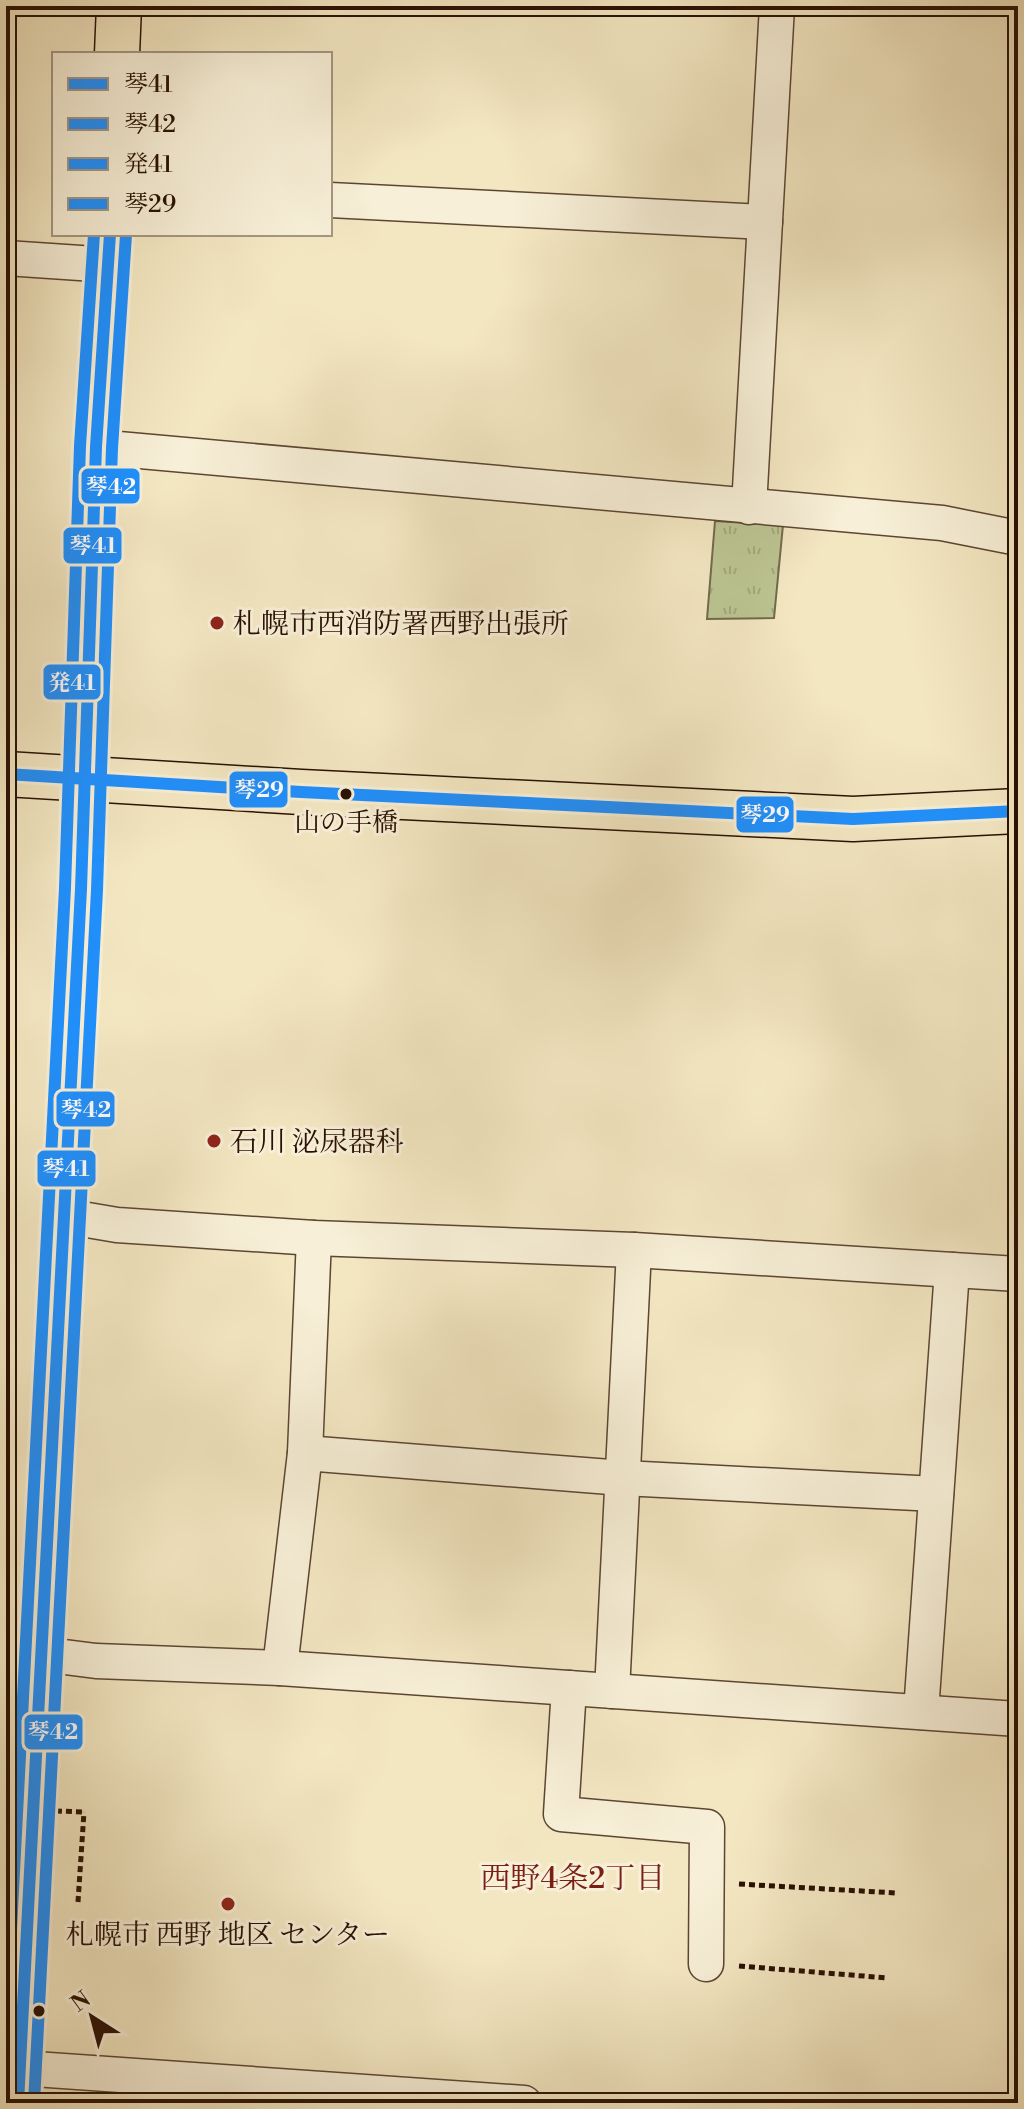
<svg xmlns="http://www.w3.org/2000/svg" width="1024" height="2109" font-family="'Libre Bodoni','Noto Serif JP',serif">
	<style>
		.park { fill: url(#park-tufts); stroke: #726a4a; stroke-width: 2 }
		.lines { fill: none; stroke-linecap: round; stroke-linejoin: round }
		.minor-casing { stroke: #5c4632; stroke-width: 37 }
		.primary-casing { stroke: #291002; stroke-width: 47 }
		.path { stroke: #291002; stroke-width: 5; stroke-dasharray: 6 4; stroke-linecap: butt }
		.minor { stroke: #f7efd7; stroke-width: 34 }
		.primary { stroke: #f3e7c2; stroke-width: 44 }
		.path-bridge { stroke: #291002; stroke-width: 5; stroke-dasharray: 6 4; stroke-linecap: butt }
		.bus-1-casing { stroke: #f7efd7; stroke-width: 18 }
		.bus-2-casing { stroke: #f7efd7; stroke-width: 18 }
		.bus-3-casing { stroke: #f7efd7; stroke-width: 18 }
		.bus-4-casing { stroke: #f7efd7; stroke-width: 18 }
		.bus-1 { stroke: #1e90ff; stroke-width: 12 }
		.bus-2 { stroke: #1e90ff; stroke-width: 12 }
		.bus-3 { stroke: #1e90ff; stroke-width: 12 }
		.bus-4 { stroke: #1e90ff; stroke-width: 12 }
		.poi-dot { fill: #8f2418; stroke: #f7efd7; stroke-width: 3 }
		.bus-dot { fill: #291002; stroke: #f7efd7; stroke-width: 3 }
		.labels { text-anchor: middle; stroke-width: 6; stroke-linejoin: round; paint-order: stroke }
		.bus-label { font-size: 26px; fill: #291002; stroke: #f7efd7 }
		.poi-label { font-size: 28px; fill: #291002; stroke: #f7efd7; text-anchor: start }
		.neighbourhood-label { font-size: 30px; fill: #7a1f14; stroke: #f7efd7 }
		.line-badge { stroke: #f7efd7; stroke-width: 3 }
		.badge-label { font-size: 22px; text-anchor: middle; font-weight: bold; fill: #fff }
	</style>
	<defs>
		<pattern id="park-tufts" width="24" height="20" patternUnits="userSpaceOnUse" patternTransform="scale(2)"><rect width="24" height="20" fill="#bcc593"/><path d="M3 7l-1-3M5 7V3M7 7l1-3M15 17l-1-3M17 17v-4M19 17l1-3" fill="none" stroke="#a2a87d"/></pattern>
	</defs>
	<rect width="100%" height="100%" fill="#f3e7c2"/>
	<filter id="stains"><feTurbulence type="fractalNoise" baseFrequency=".0025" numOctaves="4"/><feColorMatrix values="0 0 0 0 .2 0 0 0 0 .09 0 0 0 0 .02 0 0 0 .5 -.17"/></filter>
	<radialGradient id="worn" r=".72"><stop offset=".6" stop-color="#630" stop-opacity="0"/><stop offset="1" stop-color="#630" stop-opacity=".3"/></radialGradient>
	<polygon class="park" points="715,521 783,525 774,618 707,619"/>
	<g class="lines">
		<defs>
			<g id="minor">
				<polyline points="330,200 765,222"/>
				<polyline points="6,258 110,265"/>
				<polyline points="96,447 942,523 1018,538"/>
				<polyline points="749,507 777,6"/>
				<polyline points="64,1216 117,1225 314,1238 634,1250 1018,1274"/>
				<polyline points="305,1453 623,1478 936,1494"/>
				<polyline points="41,1654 96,1661 280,1668 1018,1719"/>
				<polyline points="280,1668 305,1453 314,1238"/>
				<polyline points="569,1688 561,1814 707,1827 706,1964"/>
				<polyline points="612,1691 634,1250"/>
				<polyline points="6,1699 38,1708"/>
				<polyline points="921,1712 952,1270"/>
				<polyline points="20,2068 524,2103"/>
			</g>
			<g id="primary">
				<polyline points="117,54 119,6"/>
				<polyline points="6,774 301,792 853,819 1018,811"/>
				<polyline points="18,2103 81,889 96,447 110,234"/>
			</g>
		</defs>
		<use href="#minor" class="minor-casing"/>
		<use href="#primary" class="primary-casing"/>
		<g class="path">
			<polyline points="739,1884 896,1893"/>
			<polyline points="78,1902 84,1812"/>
			<polyline points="739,1966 888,1978"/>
		</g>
		<use href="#minor" class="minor"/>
		<use href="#primary" class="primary"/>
		<polyline class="path-bridge" points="6,1809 84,1812"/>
		<defs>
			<polyline id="bus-1" points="18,2103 81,889 96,447 110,234"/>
			<polyline id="bus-2" points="34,2103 97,890 112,448 126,235"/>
			<polyline id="bus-3" points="6,2026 65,888 80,446 94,234"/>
			<polyline id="bus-4" points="6,774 301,792 853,819 1018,811"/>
		</defs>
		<use href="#bus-1" class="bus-1-casing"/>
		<use href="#bus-2" class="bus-2-casing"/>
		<use href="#bus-3" class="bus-3-casing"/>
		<use href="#bus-4" class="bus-4-casing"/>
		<use href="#bus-1" class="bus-1"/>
		<use href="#bus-2" class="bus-2"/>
		<use href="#bus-3" class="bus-3"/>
		<use href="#bus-4" class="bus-4"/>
	</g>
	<g class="poi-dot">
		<circle cx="217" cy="623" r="8"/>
		<circle cx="214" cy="1141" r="8"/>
		<circle cx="228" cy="1904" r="8"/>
	</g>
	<g class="bus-dot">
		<circle cx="346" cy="794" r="7"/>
		<circle cx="39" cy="2011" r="7"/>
	</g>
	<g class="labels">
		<g class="bus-label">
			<text x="346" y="831">山の手橋</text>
		</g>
		<g class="poi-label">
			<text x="233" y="633">札幌市西消防署西野出張所</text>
			<text x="230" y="1151">石川 泌尿器科</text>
			<text x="228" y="1944" text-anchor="middle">札幌市 西野 地区 センター</text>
		</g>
		<g class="neighbourhood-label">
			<text x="573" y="1888">西野4条2丁目</text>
		</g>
	</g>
	<g class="line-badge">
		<rect x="80" y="467" width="61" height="38" rx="8" fill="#1e90ff"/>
		<rect x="62" y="526" width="61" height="39" rx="8" fill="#1e90ff"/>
		<rect x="42" y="663" width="60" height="38" rx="8" fill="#1e90ff"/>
		<rect x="228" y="770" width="61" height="39" rx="8" fill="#1e90ff"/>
		<rect x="735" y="795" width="60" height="39" rx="8" fill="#1e90ff"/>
		<rect x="55" y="1090" width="61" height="38" rx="8" fill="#1e90ff"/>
		<rect x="36" y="1149" width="61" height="39" rx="8" fill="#1e90ff"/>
		<rect x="23" y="1713" width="61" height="38" rx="8" fill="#1e90ff"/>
	</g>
	<g class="badge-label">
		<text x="111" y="494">琴42</text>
		<text x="93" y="553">琴41</text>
		<text x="72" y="690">発41</text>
		<text x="259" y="797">琴29</text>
		<text x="765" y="822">琴29</text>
		<text x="86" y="1117">琴42</text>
		<text x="66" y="1176">琴41</text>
		<text x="53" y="1739">琴42</text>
	</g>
	<rect width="1024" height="2109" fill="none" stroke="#f3e7c2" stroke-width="32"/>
	<rect x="8" y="8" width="1008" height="2093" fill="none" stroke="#291002" stroke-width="4"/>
	<rect x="16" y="16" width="992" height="2077" fill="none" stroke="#291002" stroke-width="2"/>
	<rect x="52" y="52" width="280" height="184" fill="#f7efd7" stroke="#a59682" stroke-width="2"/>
	<rect x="68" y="78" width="40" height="12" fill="#1e90ff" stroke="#a59682" stroke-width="2"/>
	<text x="124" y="92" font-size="24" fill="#291002">琴41</text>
	<rect x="68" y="118" width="40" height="12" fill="#1e90ff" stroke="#a59682" stroke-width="2"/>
	<text x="124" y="132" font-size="24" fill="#291002">琴42</text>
	<rect x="68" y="158" width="40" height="12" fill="#1e90ff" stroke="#a59682" stroke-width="2"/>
	<text x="124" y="172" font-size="24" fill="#291002">発41</text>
	<rect x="68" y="198" width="40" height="12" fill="#1e90ff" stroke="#a59682" stroke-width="2"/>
	<text x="124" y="212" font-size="24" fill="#291002">琴29</text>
	<g transform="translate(92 2017) rotate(324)" stroke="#f7efd7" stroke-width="6" paint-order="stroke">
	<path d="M0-6L14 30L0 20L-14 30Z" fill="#291002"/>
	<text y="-12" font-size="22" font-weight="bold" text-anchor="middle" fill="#291002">N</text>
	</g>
	<rect width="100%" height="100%" filter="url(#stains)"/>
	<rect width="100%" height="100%" fill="url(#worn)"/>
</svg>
